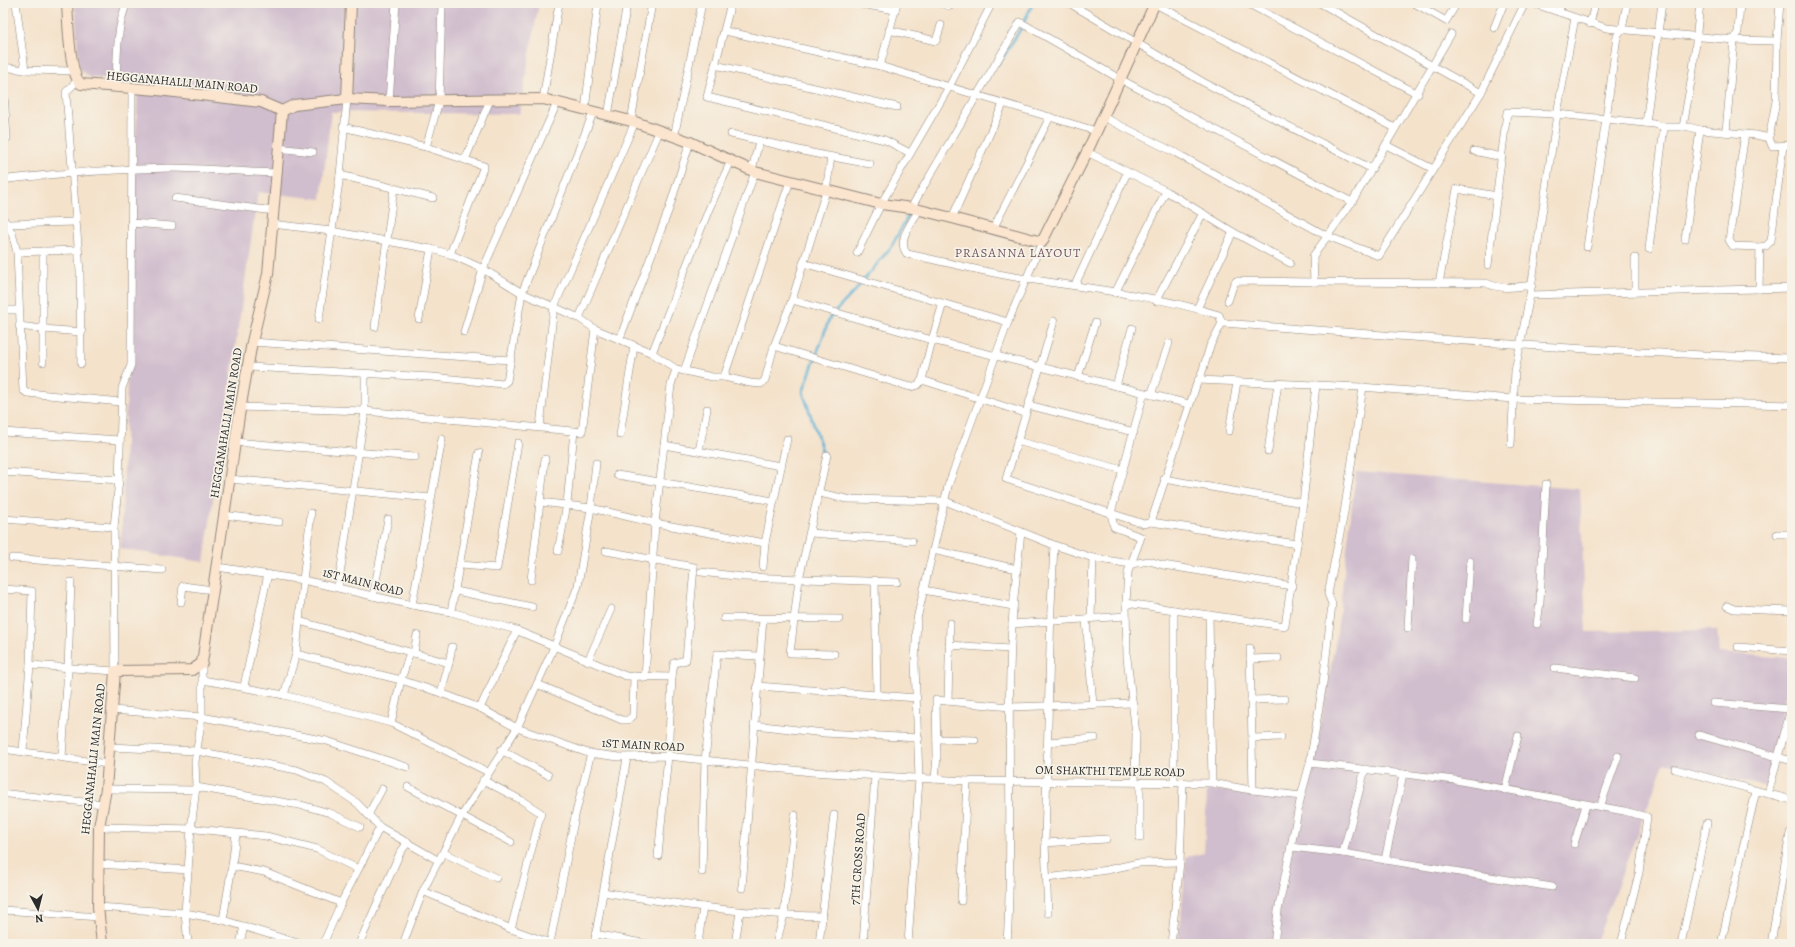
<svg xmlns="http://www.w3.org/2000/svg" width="1795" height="947" font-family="Alegreya,serif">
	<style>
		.industrial { fill: #d0bdcd }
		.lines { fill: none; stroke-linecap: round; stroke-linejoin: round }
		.stream { stroke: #59b1d6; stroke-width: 2.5 }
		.street-casing { stroke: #90867b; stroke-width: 8 }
		.secondary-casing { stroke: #90867b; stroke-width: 12 }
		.street { stroke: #fff; stroke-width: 7 }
		.secondary { stroke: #fce5cf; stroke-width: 10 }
		.labels { text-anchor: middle; stroke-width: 3.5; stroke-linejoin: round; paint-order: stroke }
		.street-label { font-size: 12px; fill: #2b2b2b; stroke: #f7f3e8 }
		.neighbourhood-label { font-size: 13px; letter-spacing: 1px; fill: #725661; stroke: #f7f3e8 }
	</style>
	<rect width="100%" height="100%" fill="#f7f3e8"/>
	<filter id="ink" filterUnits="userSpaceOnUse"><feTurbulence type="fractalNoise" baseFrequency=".025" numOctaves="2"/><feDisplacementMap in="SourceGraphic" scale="8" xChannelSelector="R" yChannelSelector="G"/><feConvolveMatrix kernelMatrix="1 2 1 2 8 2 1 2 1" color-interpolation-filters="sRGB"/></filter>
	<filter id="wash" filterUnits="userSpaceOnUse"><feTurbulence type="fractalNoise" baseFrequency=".012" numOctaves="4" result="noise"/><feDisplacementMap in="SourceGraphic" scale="16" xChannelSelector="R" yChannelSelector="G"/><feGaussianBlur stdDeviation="0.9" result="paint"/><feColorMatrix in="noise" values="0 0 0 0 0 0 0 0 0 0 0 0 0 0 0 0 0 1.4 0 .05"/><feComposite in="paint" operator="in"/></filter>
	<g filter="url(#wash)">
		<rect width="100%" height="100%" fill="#f4e2cb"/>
		<g class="industrial">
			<polygon points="75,3 539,3 519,114 331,112 321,199 258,192 204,562 121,549 138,83 89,77 79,68"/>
			<polygon points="1356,472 1580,489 1586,632 1717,630 1719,653 1789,658 1788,684 1767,787 1664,763 1595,944 1177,944 1181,920 1186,857 1204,853 1207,790 1308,794 1337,633"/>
		</g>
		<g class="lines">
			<g class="stream">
				<polyline points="999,64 1020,30 1033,3"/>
				<polyline points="824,456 803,392 830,317 855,291 891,247 911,211"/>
			</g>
		</g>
	</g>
	<g filter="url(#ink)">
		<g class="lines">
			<defs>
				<g id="street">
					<polyline points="16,3 25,70"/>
					<polyline points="442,3 439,101 426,147 484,166 450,254"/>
					<polyline points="731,3 707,97 885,140 910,153"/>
					<polyline points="855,3 895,10"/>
					<polyline points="939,3 950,6"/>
					<polyline points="1069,3 1203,82 1372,169"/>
					<polyline points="1153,3 1395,128"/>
					<polyline points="1247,3 1418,94"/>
					<polyline points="1414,3 1446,21 1457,3"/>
					<polyline points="1532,3 1606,28 1734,40 1777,41 1776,101 1769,138"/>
					<polyline points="1627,3 1622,29 1617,36 1606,119 1654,124 1664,127 1689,127 1700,130 1756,135 1769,138 1772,146 1792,145"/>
					<polyline points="1559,12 1561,3"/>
					<polyline points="1590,24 1595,3"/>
					<polyline points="1494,28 1504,3"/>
					<polyline points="889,30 936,41 941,25"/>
					<polyline points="725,31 880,66 1096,131"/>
					<path d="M1451 34 1352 202 1313 256 1314 282 1486 283C1500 290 1517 287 1532 285"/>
					<polyline points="1777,41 1780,3"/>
					<polyline points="715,65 897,107"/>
					<polyline points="880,66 897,3"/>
					<polyline points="3,67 25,70 73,71"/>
					<polyline points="3,80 7,138"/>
					<polyline points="77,81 66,92 80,271 81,364"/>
					<path d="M116 88C117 63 116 26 127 3"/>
					<polyline points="1481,93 1525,3"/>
					<polyline points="543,99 559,3"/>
					<polyline points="389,101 396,3"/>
					<polyline points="585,110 598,3"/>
					<polyline points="608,116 627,3"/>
					<polyline points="1103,117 1176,153 1327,236 1379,256 1481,93 1320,3"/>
					<polyline points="631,121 652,3"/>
					<polyline points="1646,123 1662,3"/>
					<polyline points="343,127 426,147"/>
					<polyline points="1683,127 1693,70 1700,3"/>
					<polyline points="1726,132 1734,40 1738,32 1740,3"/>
					<polyline points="731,134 812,153 870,164"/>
					<polyline points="1745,134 1729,240 1733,246 1760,247"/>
					<polyline points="674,137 702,3"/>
					<polyline points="1386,145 1433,169"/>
					<polyline points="278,148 313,152"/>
					<polyline points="1474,151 1502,157"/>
					<polyline points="1087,152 1166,191 1233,232 1197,309"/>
					<polyline points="465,160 490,100"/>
					<polyline points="752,170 759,141"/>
					<polyline points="340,175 433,198"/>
					<path d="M3 184 8 179C62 173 116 169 170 168 205 168 241 172 276 173"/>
					<polyline points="175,198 274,211"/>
					<polyline points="911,208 1020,22 1120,79 1352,202"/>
					<path d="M919 210C912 223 896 240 907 254 947 262 987 273 1027 279 1091 288 1157 296 1219 315L1222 323 1210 346 1200 379"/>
					<polyline points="3,218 12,233 17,252 23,390 27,393 121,402"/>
					<polyline points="952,218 1003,104"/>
					<polyline points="131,223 172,226"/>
					<polyline points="7,224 75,222"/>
					<polyline points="272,224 331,231 431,249 450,254 483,269 522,293 579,318 595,329 652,353 676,369 712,377 724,377 750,383 761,384 765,380 774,346 792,300 826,191 831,157"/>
					<polyline points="993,229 1050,117"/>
					<polyline points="1233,232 1290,263"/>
					<polyline points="1685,239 1700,130"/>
					<polyline points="1649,249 1664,127"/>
					<polyline points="43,251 43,329 82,332"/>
					<polyline points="17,252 77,250"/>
					<polyline points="857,253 881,204 949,87 992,3"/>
					<polyline points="803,263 1008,322"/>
					<polyline points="1488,265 1507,112 1557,114 1575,18"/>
					<polyline points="1439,283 1457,189 1497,196"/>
					<polyline points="1075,285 1127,173"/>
					<polyline points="1759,289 1760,247 1766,246 1771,241 1783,146"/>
					<polyline points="1635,292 1635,258"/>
					<polyline points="1115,293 1166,191"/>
					<polyline points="1530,295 1792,288"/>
					<polyline points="792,300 932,340 1189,404"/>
					<polyline points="1156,301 1203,213"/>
					<polyline points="1228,301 1233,286 1236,281 1314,282"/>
					<polyline points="3,310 18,310"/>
					<polyline points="579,318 659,132"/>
					<polyline points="319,319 340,175 347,99"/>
					<polyline points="419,319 431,249"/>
					<polyline points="1054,321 1006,479 1144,524 1151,522"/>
					<path d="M1222 323C1412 337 1602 353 1792 358"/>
					<polyline points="19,326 43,329 43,362"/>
					<polyline points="375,327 394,188"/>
					<polyline points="464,332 483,269 557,103"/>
					<polyline points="620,338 669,209 690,142"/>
					<polyline points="252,342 510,360"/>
					<polyline points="774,346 910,387 918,385 922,380 1025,413"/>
					<polyline points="652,353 709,209 731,161"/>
					<polyline points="248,367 432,377 503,384 507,381 522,293 593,113"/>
					<polyline points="684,371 755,172"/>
					<polyline points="724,377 790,181"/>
					<polyline points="1078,377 1095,323"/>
					<polyline points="922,380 932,340 943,303"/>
					<polyline points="1116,386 1132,328"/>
					<polyline points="1151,395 1169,343"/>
					<polyline points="1028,405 1134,432"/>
					<polyline points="240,407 365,411 582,432 595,329"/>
					<polyline points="540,426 554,307 635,122"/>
					<polyline points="1229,431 1237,382"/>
					<polyline points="3,432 119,440"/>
					<polyline points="620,435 634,346"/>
					<polyline points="1017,441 1123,470"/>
					<polyline points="235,442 415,457"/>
					<polyline points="1511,444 1515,371 1530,295 1557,114 1606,119 1587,247"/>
					<polyline points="664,445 781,466"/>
					<polyline points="699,451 707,409"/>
					<polyline points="1268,451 1278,383"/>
					<polyline points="827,455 799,579 790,653 834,654"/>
					<polyline points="3,472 119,480"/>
					<polyline points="617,475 774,501"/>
					<polyline points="229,479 431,498"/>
					<polyline points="1164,479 1303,503"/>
					<polyline points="819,493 847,499 945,501 1054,545 1051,606 1045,843 1048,913"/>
					<polyline points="540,502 591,508 655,523 765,543"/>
					<polyline points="224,515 279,522"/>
					<polyline points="3,519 114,527"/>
					<polyline points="811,533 912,541"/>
					<polyline points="1777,534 1792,534"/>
					<path d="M1297 544 1151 522C1167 475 1182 427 1198 380L1361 387 1513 399 1792 405"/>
					<polyline points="1054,545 1093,558"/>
					<path d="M933 550 1017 569C1002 693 1015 819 1007 944"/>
					<polyline points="558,551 567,504 574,431"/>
					<polyline points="606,551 694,567 686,660 674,663 672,677"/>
					<polyline points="12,558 162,570"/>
					<polyline points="461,565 497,568 518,443"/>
					<polyline points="217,567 303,580 412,605 451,612 513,629 626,676 672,677 668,756 658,856"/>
					<polyline points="763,567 765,543 787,439"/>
					<polyline points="1017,569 1021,532"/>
					<polyline points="701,572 743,577 897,582"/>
					<polyline points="531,580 545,459"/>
					<polyline points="875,580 877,695"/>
					<polyline points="338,587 365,411 365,374"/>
					<polyline points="3,589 32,591 30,665 23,751"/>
					<polyline points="923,590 1013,606"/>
					<polyline points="456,591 532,607"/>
					<polyline points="373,596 388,519"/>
					<polyline points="181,602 183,586 213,590"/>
					<polyline points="1126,603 1285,626 1303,503 1316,385"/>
					<polyline points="412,605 442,439"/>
					<polyline points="1727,606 1734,609 1792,611"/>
					<polyline points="451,612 479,453"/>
					<polyline points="1209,615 1212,783"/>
					<polyline points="724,618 839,619"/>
					<polyline points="1091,618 1093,558 1131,564 1149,561 1163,565 1292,586"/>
					<polyline points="1086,619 1093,705"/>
					<polyline points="1466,619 1470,561"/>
					<polyline points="299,621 449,663 441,693"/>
					<polyline points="1012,624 1126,616"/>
					<polyline points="1537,624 1540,602 1546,484"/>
					<polyline points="1408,628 1412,559"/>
					<polyline points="949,645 1010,649"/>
					<polyline points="1738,647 1792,651"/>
					<polyline points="1250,648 1253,790"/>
					<polyline points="414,653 417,635"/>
					<polyline points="296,654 401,680 441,693 480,708 517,728 588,753 619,757 668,756 811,772 967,781 1212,783 1245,789 1301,796"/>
					<polyline points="1250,659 1278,658"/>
					<polyline points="588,661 611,609"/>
					<polyline points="449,663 452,647"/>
					<polyline points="30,665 115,671 114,527 119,480 122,388 131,365 132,88"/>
					<polyline points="1555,668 1635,678"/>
					<polyline points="645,678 655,523 671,385 676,369"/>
					<polyline points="203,680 284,695 391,723 488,772"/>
					<polyline points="537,684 622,720 628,720 633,716 634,676"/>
					<polyline points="244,686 268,574"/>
					<polyline points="757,686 917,698"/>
					<polyline points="284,695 296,654 303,580 311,513"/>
					<polyline points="1251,700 1285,699"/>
					<polyline points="948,701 950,623"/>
					<polyline points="1713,703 1791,709"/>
					<polyline points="480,708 517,630"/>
					<polyline points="112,710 202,717 327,741 407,767"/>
					<polyline points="391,723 401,680 410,652"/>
					<polyline points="754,725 824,733 919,738"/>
					<polyline points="1699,735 1792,761"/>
					<polyline points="1252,738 1281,737"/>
					<polyline points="937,739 975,740"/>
					<polyline points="1048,742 1095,738"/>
					<polyline points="110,747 197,751 297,770 326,782 357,803 380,827 439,861"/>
					<polyline points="3,749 107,764"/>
					<polyline points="501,750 548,775"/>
					<polyline points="62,757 68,669 71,582"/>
					<polyline points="1310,763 1455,780 1624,811 1647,817 1639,873 1621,944"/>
					<polyline points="1675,769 1792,800"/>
					<polyline points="935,779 937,756 936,700 1010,707 1133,703"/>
					<polyline points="483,780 521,800 541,813 511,929"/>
					<polyline points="1135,782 1136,734 1127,658 1126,603 1128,572 1141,537 1114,527 1111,513 1144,393"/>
					<polyline points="1140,782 1140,838"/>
					<polyline points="1174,782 1174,610"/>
					<polyline points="196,787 305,806 330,813 360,827"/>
					<polyline points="408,787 511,842"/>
					<polyline points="106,789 196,790"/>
					<polyline points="1505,790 1518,736"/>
					<polyline points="9,794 103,804"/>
					<polyline points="1768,794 1791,709 1792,697"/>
					<polyline points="1600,807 1618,756"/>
					<polyline points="368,815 382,789"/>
					<polyline points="99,827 196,829 266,836 317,849 358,869"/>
					<polyline points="1045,843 1106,839"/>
					<polyline points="1574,844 1586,805"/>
					<polyline points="1291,847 1343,853 1552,887"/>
					<polyline points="444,853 496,878"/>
					<polyline points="1343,853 1365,769"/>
					<polyline points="1385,860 1403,774"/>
					<polyline points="98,864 188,870"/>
					<polyline points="232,866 236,834"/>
					<polyline points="702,872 705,760 717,654 759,656"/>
					<polyline points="1047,878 1107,870 1138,863 1180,862"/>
					<polyline points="742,888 763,619"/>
					<polyline points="423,891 511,929 553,944"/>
					<path d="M603 892C676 904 749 915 823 916"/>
					<polyline points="961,901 967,781"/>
					<polyline points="98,907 185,913 223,920 301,944"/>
					<polyline points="3,910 99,917"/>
					<polyline points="223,920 232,866 264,872 341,903"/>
					<polyline points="595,934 647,944"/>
					<polyline points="550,943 575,816 591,753"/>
					<polyline points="188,944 185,913 191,829 196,787 195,762 202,717 202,663"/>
					<polyline points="240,944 244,926"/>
					<polyline points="323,944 341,903 380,827"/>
					<polyline points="359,944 400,853 408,842"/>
					<polyline points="403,944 423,891 461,817 517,728 554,647 578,586 591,508 596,463"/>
					<polyline points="594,944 627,758"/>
					<polyline points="698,944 703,907"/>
					<polyline points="735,944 740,912"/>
					<polyline points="776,944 784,915 795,815"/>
					<polyline points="819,944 834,815"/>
					<polyline points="863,944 875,776"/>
					<polyline points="908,944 919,779 915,663 917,619 948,486 1008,322 1042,242"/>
					<polyline points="1171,944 1180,862 1183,782"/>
					<polyline points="1274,944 1278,911 1301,796 1310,763 1323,683 1332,604 1328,594 1344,513 1363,387"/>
					<polyline points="1681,944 1707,823"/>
					<polyline points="1721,944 1756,791"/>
					<polyline points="1771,944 1790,833"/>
				</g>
				<g id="secondary">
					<path d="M67 3C68 19 69 75 81 84L158 90 261 102 282 111"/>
					<polyline points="347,99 389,101 543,99 635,122 690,142 755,172 881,204 912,208 952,218 1042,242 1087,152 1155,3"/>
					<polyline points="282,111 294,105 347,99 351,3"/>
					<polyline points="102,944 98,907 99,827 106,789 115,671 192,670 202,663 239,416 252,342 268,274 282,111"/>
				</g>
			</defs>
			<use href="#street" class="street-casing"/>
			<use href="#secondary" class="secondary-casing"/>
			<use href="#street" class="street"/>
			<use href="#secondary" class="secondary"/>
		</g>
	</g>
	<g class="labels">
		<g class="street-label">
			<text transform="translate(182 82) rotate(5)" y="4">HEGGANAHALLI MAIN ROAD</text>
			<text transform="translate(226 423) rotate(-81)" y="4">HEGGANAHALLI MAIN ROAD</text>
			<text transform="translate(363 582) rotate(14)" y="4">1ST MAIN ROAD</text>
			<text transform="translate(643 745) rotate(3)" y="4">1ST MAIN ROAD</text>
			<text transform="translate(93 759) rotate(-84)" y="4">HEGGANAHALLI MAIN ROAD</text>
			<text transform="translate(1110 771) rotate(1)" y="4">OM SHAKTHI TEMPLE ROAD</text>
			<text transform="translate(858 859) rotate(-86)" y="4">7TH CROSS ROAD</text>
		</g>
		<g class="neighbourhood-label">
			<text x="1018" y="257">PRASANNA LAYOUT</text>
		</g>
	</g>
	<rect width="1795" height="947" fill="none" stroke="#f7f3e8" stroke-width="16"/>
	<g transform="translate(38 909) rotate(173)" stroke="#f7f3e8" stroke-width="3" paint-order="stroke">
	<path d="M0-3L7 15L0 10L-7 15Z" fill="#2b2b2b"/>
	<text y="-6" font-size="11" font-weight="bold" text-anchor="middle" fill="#2b2b2b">N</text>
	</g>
</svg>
